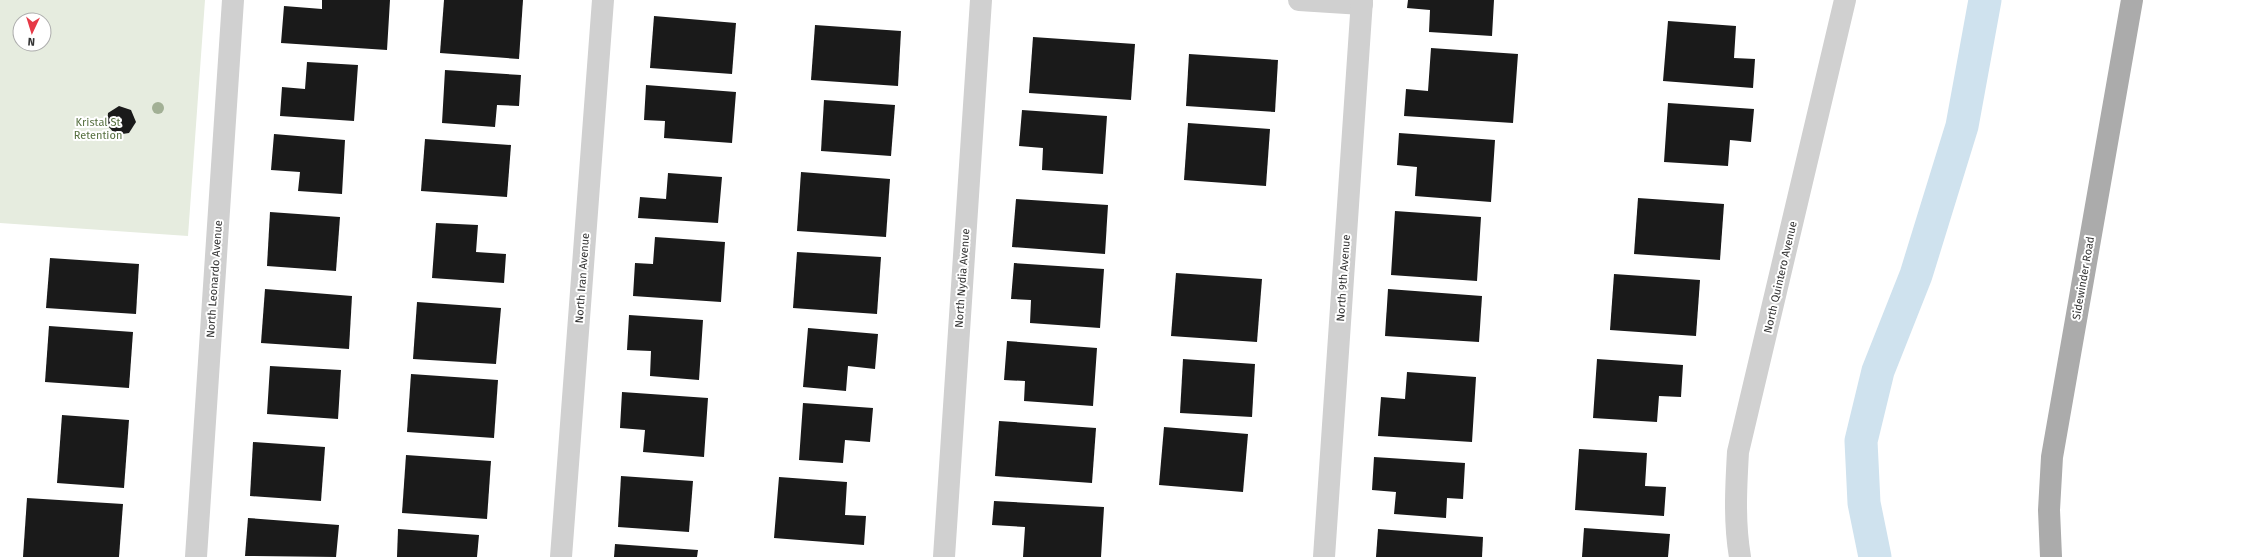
<svg xmlns="http://www.w3.org/2000/svg" width="2265" height="557" font-family="'Fira Sans',sans-serif">
	<style>
		.green { fill: #e6ecdf; fill-rule: evenodd }
		.lines { fill: none; stroke-linecap: round; stroke-linejoin: round }
		.canal { stroke: #cfe2ee; stroke-width: 33 }
		.building { fill: #1a1a1a }
		.minor { stroke: #d0d0d0; stroke-width: 22 }
		.major { stroke: #ababab; stroke-width: 22 }
		.tree { fill: #a2b095 }
		.labels { text-anchor: middle; stroke-width: 4; stroke-linejoin: round; paint-order: stroke }
		.park-label { font-size: 11px; fill: #56703f; stroke: #fff }
		.street-label { font-size: 11px; fill: #333; stroke: #fff }
	</style>
	<rect width="100%" height="100%" fill="#fff"/>
	<path class="green" d="M0 0H205L188 236 0 223ZM20 20H44V44H20Z"/>
	<g class="lines">
		<polyline class="canal" points="1875,557 1864,503 1861,441 1878,371 1916,275 1962,126 1985,0"/>
	</g>
	<g class="building">
		<polygon points="322,0 390,0 387,50 281,43 284,6 322,9"/>
		<polygon points="444,0 523,0 519,59 440,53"/>
		<polygon points="1408,0 1494,0 1492,36 1429,32 1430,10 1407,8"/>
		<polygon points="654,16 736,23 732,74 650,68"/>
		<polygon points="1668,21 1736,26 1734,58 1755,59 1753,88 1663,81"/>
		<polygon points="815,25 901,31 898,86 811,80"/>
		<polygon points="1033,37 1135,44 1131,100 1029,93"/>
		<polygon points="1431,48 1518,54 1513,123 1404,116 1406,89 1428,91"/>
		<polygon points="1189,54 1278,60 1275,112 1186,106"/>
		<polygon points="307,62 358,65 354,121 280,116 282,87 305,89"/>
		<polygon points="445,70 521,75 519,106 497,105 495,127 442,123"/>
		<polygon points="646,85 736,92 732,143 664,138 665,121 644,120"/>
		<polygon points="824,100 895,105 891,156 821,151"/>
		<polygon points="1668,103 1754,109 1751,142 1730,140 1728,166 1664,162"/>
		<polygon points="119,106 131,110 136,122 129,133 116,135 107,125 108,113"/>
		<polygon points="1022,110 1107,116 1103,174 1042,170 1043,148 1019,146"/>
		<polygon points="1188,123 1270,129 1266,186 1184,180"/>
		<polygon points="1399,133 1495,140 1491,202 1415,196 1417,167 1397,165"/>
		<polygon points="274,134 345,140 342,194 298,191 300,172 271,170"/>
		<polygon points="425,139 511,145 507,197 421,191"/>
		<polygon points="801,172 890,179 886,237 797,231"/>
		<polygon points="668,173 722,177 718,223 638,218 640,197 666,199"/>
		<polygon points="1638,198 1724,204 1720,260 1634,254"/>
		<polygon points="1016,199 1108,205 1105,254 1012,247"/>
		<polygon points="1395,211 1481,217 1477,281 1391,275"/>
		<polygon points="270,212 340,217 336,271 267,266"/>
		<polygon points="436,223 478,225 476,252 506,254 504,283 432,278"/>
		<polygon points="655,237 725,242 721,302 633,296 635,263 653,264"/>
		<polygon points="797,252 881,257 877,314 793,308"/>
		<polygon points="50,258 139,264 136,314 46,308"/>
		<polygon points="1014,263 1104,269 1100,328 1030,323 1031,300 1011,299"/>
		<polygon points="1176,273 1262,279 1257,342 1171,336"/>
		<polygon points="1614,274 1700,280 1696,336 1610,330"/>
		<polygon points="265,289 352,296 349,349 261,343"/>
		<polygon points="1388,289 1482,296 1479,342 1385,336"/>
		<polygon points="417,302 501,308 496,364 413,359"/>
		<polygon points="629,315 703,320 699,380 650,376 651,351 627,350"/>
		<polygon points="49,326 133,332 129,388 45,382"/>
		<polygon points="808,328 878,334 875,369 848,366 846,391 803,387"/>
		<polygon points="1007,341 1097,348 1093,406 1024,401 1025,381 1004,380"/>
		<polygon points="1183,359 1255,364 1252,417 1180,413"/>
		<polygon points="1597,359 1683,365 1681,397 1659,396 1657,422 1593,418"/>
		<polygon points="270,366 341,370 338,419 267,414"/>
		<polygon points="1407,372 1476,377 1472,442 1378,436 1381,397 1405,399"/>
		<polygon points="411,374 498,380 494,438 407,432"/>
		<polygon points="622,392 708,398 704,457 643,452 645,430 620,428"/>
		<polygon points="803,403 873,408 870,442 845,440 843,463 799,460"/>
		<polygon points="62,415 129,420 124,488 57,483"/>
		<polygon points="999,421 1096,428 1092,483 995,476"/>
		<polygon points="1164,427 1248,434 1243,492 1159,485"/>
		<polygon points="253,442 325,447 321,501 250,496"/>
		<polygon points="1579,449 1647,453 1645,486 1666,487 1664,516 1575,510"/>
		<polygon points="406,455 491,461 487,519 402,513"/>
		<polygon points="1374,457 1465,463 1463,499 1447,498 1446,518 1394,514 1396,492 1372,490"/>
		<polygon points="621,476 693,481 689,532 618,527"/>
		<polygon points="779,477 847,482 845,515 866,516 864,545 774,538"/>
		<polygon points="27,498 123,504 119,557 23,557"/>
		<polygon points="994,501 1104,507 1101,557 1023,557 1025,527 992,525"/>
		<polygon points="248,518 339,525 336,557 245,556"/>
		<polygon points="1584,528 1670,534 1668,557 1582,557"/>
		<polygon points="398,529 479,535 477,557 397,557"/>
		<polygon points="1378,529 1483,537 1482,557 1376,557"/>
		<polygon points="615,544 698,550 697,557 614,557"/>
	</g>
	<g class="lines">
		<g class="minor">
			<polyline points="1299,0 1362,4"/>
			<polyline points="196,557 233,0"/>
			<polyline points="561,557 603,0"/>
			<polyline points="944,557 981,0"/>
			<polyline points="1324,557 1362,0"/>
			<path d="M1740 557C1734 522 1736 487 1738 452L1845 0"/>
		</g>
		<polyline class="major" points="2051,557 2049,510 2052,457 2132,0"/>
	</g>
	<circle class="tree" cx="158" cy="108" r="6"/>
	<g class="labels">
		<g class="park-label">
			<text x="98" y="126">Kristal St<tspan x="98" dy="13">Retention</tspan></text>
		</g>
		<g class="street-label">
			<text transform="translate(1780 277) rotate(-77)" y="4">North Quintero Avenue</text>
			<text transform="translate(582 278) rotate(-86)" y="4">North Iran Avenue</text>
			<text transform="translate(962 278) rotate(-86)" y="4">North Nydia Avenue</text>
			<text transform="translate(1343 278) rotate(-86)" y="4">North 9th Avenue</text>
			<text transform="translate(2083 278) rotate(-80)" y="4">Sidewinder Road</text>
			<text transform="translate(214 279) rotate(-86)" y="4">North Leonardo Avenue</text>
		</g>
	</g>
	<g transform="translate(32 32) rotate(184)"><circle r="19" fill="#ffffff" stroke="#adadad"/>
	<path d="M0-3L7 15L0 10L-7 15Z" fill="#e63946"/>
	<text y="-6" font-size="11" font-weight="bold" text-anchor="middle" fill="#333333">N</text>
	</g>
</svg>
